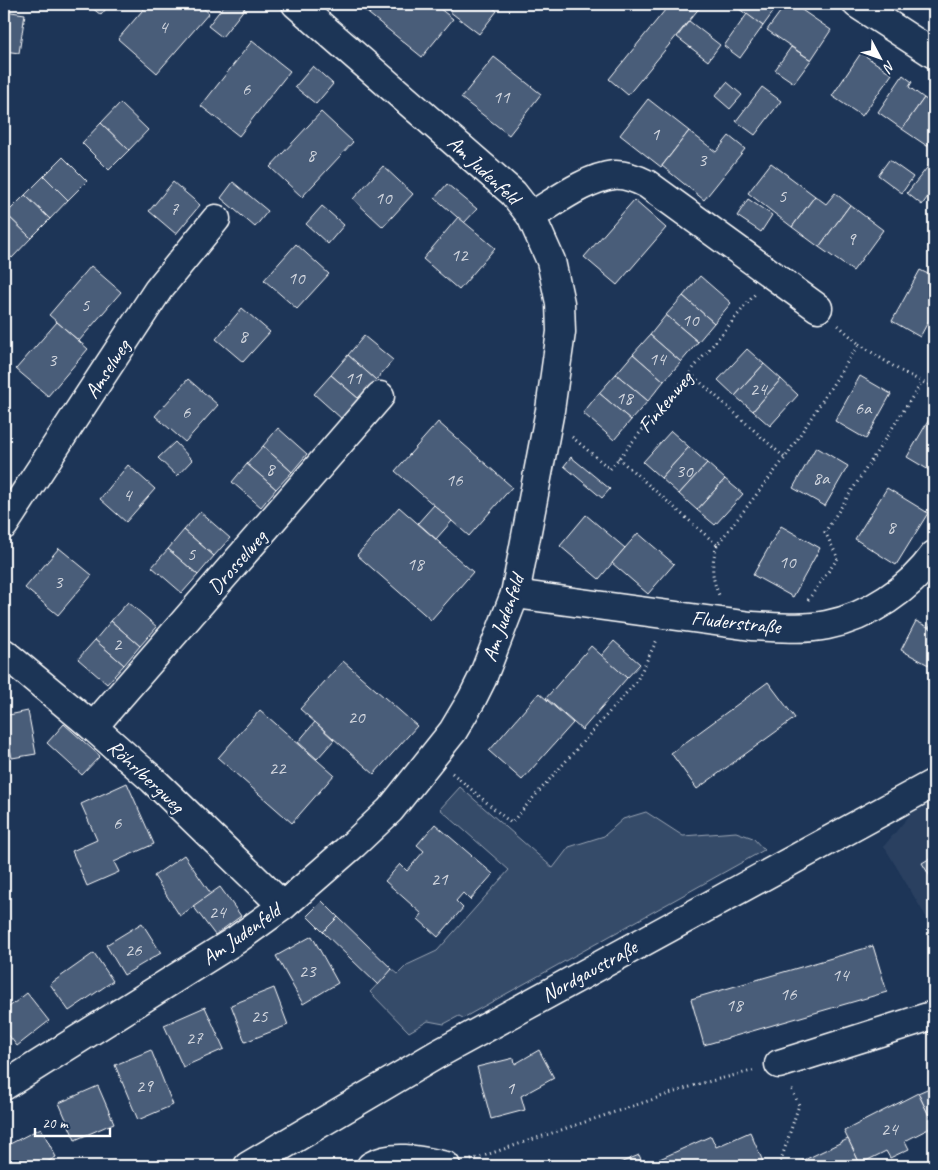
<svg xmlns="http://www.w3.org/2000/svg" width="938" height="1170" font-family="Caveat,sans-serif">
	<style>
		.built { fill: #2a4161 }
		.green { fill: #364b69; stroke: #9aa5b4 }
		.building { fill: #4a5d79; stroke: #fff }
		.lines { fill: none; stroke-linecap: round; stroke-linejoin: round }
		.minor-casing { stroke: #fff; stroke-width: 31 }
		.major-casing { stroke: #fff; stroke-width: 31 }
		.path { stroke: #fff; stroke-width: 3; stroke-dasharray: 1 4; stroke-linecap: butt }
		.minor { stroke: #1d3557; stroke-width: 28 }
		.major { stroke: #1d3557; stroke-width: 28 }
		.labels { text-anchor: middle; stroke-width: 5; stroke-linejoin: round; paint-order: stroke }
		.number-label { font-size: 19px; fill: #d2d6de }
		.street-label { font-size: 21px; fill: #fff; stroke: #1d3557 }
	</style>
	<rect width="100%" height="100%" fill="#1d3557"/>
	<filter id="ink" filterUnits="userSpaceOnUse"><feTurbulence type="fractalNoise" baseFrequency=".02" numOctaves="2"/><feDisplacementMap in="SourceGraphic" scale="10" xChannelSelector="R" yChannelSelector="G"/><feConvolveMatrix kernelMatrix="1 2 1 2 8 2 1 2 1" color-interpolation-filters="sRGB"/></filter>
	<g filter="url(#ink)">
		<polygon class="built" points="934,786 934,930 884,846"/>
		<polygon class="green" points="460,787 553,868 569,847 604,836 623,819 646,812 683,836 736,832 753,838 764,850 463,1018 459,1016 444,1024 428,1021 409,1032 370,992 392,969 398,974 407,965 437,951 509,870 440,809"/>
		<g class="building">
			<polygon points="87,4 110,4 101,15"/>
			<polygon points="148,4 198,4 209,13 157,73 118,39"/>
			<polygon points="225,4 239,4 245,8 222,37 208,26"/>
			<polygon points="357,4 377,4 369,14"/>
			<polygon points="377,4 434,4 453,19 422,57 369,14"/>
			<polygon points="455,4 488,4 497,11 479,34 449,11"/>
			<polygon points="670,4 697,4 701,6 628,95 609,79"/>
			<polygon points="732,4 779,4 763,26"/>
			<polygon points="786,4 793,4 831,30 811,60 767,30"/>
			<polygon points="4,11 25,14 19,53 4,51"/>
			<polygon points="747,14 763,26 740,58 724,46"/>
			<polygon points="689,21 720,45 708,61 677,37"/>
			<polygon points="252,41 290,71 239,136 201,106"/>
			<polygon points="791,47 811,60 794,83 775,70"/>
			<polygon points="861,53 892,74 862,116 832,96"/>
			<polygon points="494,57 541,94 509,135 461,98"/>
			<polygon points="313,66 333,84 316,104 295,87"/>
			<polygon points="903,75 912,82 909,87 924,98 902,129 878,112"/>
			<polygon points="727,82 742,95 730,109 715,96"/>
			<polygon points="762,87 781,101 755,135 736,121"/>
			<polygon points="924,98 934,105 934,136 927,146 902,129"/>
			<polygon points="648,99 689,131 661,167 620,135"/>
			<polygon points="120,103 148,130 129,150 101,123"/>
			<polygon points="321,112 353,142 302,197 270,167"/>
			<polygon points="101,123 129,150 109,170 82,143"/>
			<polygon points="689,131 716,152 729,136 745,149 704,200 662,166"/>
			<polygon points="63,157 87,181 68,200 44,176"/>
			<polygon points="934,159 934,188 922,205 907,193"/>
			<polygon points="889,160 913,177 902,193 878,175"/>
			<polygon points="771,163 815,196 792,227 748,193"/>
			<polygon points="383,166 413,194 383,227 353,199"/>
			<polygon points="44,176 68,200 50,219 25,195"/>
			<polygon points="173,182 200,205 176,234 149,211"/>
			<polygon points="233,182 268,211 255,227 221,198"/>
			<polygon points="447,184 477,209 464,223 435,198"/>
			<polygon points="835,193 850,205 819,247 792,227 815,196 826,204"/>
			<polygon points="25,195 50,219 31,238 6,214"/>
			<polygon points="748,199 772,215 761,232 737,216"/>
			<polygon points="634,200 666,228 617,285 584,257"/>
			<polygon points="850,205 883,230 853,271 819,247"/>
			<polygon points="322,206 344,225 328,244 306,224"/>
			<polygon points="6,214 31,238 12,258 4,250 4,216"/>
			<polygon points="458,217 495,248 459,290 423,259"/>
			<polygon points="296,244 329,274 297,309 264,280"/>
			<polygon points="91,266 121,292 79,341 49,315"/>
			<polygon points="920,270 934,277 934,311 920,337 892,321"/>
			<polygon points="700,276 731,303 714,323 683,296"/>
			<polygon points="683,296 714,323 698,342 666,315"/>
			<polygon points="242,308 270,332 243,362 216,339"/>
			<polygon points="666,315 698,342 681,362 650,335"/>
			<polygon points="57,322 88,349 48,396 16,369"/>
			<polygon points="650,335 681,362 664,381 633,354"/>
			<polygon points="364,336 393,360 376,380 348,355"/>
			<polygon points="747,349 764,364 735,396 718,380"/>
			<polygon points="633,354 664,381 648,401 616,374"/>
			<polygon points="348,355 376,380 359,399 331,375"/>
			<polygon points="764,364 781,379 753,411 735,396"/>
			<polygon points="616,374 648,401 631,420 599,393"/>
			<polygon points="331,375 359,399 342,419 314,394"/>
			<polygon points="860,376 891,394 866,439 835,421"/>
			<polygon points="188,379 218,405 185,442 155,416"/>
			<polygon points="781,379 798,395 770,426 753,411"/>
			<polygon points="599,393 631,420 614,440 583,413"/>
			<polygon points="934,411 934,473 907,457"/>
			<polygon points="438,422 512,487 469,536 395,471"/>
			<polygon points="278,428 307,454 292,472 263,446"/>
			<polygon points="671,431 689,447 661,478 643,462"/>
			<polygon points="175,442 192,460 177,476 158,458"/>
			<polygon points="263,446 292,472 276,489 247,464"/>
			<polygon points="689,447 707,463 679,494 661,478"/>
			<polygon points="816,447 848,466 825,506 793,488"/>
			<polygon points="571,457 610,489 602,498 564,466"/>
			<polygon points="707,463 725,479 697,510 679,494"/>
			<polygon points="247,464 276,489 261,507 232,482"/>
			<polygon points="128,465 155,489 126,522 100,499"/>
			<polygon points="725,479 743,494 715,525 697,510"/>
			<polygon points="887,488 928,513 896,565 855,539"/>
			<polygon points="434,505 452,521 436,539 418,523"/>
			<polygon points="399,507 473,572 431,620 357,555"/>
			<polygon points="200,512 230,538 214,556 184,530"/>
			<polygon points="586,515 625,548 599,579 560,546"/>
			<polygon points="781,526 820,548 793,597 753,575"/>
			<polygon points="184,530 214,556 198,575 168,549"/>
			<polygon points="638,533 674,564 648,594 612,563"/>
			<polygon points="59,548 92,575 58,615 25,588"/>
			<polygon points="168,549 198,575 182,593 152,567"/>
			<polygon points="128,602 157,627 140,646 111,621"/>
			<polygon points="934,617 934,630 929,627"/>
			<polygon points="111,621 140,646 124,665 95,640"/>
			<polygon points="916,621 934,630 934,668 901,650"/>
			<polygon points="95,640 124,665 107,684 78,659"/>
			<polygon points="614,641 640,664 627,678 601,656"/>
			<polygon points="591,646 627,678 582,730 546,698"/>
			<polygon points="343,661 417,726 374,774 300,709"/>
			<polygon points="768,682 795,718 697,789 671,753"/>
			<polygon points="539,693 573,723 522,780 489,751"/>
			<polygon points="260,710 334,775 292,823 218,758"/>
			<polygon points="28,711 36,754 12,758 7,734 4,734 4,716"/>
			<polygon points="315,722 334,740 317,759 298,742"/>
			<polygon points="64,724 100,756 82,775 47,743"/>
			<polygon points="127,783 154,844 114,862 119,872 87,886 72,851 97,840 81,804"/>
			<polygon points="435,824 493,874 470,900 463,893 456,901 463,908 438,937 418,919 422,914 385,881 400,864 407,871 424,851 417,845"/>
			<polygon points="184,855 211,894 180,916 154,876"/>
			<polygon points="934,856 934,883 922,863"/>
			<polygon points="220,887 241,916 215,935 193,906"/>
			<polygon points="322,901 338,917 323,932 307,916"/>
			<polygon points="338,917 392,969 378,985 323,932"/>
			<polygon points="142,923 161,953 124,975 106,945"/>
			<polygon points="312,936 338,983 303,1004 276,956"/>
			<polygon points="873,946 887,992 704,1045 691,999"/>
			<polygon points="94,953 113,981 69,1011 50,984"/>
			<polygon points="274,988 288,1025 245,1042 231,1005"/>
			<polygon points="27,993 49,1021 17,1046 4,1029 4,1011"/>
			<polygon points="205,1007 224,1049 183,1067 164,1025"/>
			<polygon points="151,1050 173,1105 138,1120 115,1065"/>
			<polygon points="539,1050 554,1078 521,1096 525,1110 491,1119 477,1067 514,1058 515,1064"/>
			<polygon points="98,1086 114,1123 75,1140 59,1103"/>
			<polygon points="934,1086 934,1126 918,1093"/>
			<polygon points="918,1093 934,1126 905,1141 909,1149 890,1158 886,1151 860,1164 844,1131"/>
			<polygon points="41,1128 56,1157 40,1166 9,1166 4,1157 4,1147"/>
			<polygon points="750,1132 765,1166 613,1166 639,1155 644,1166 711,1136 716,1147"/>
			<polygon points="848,1139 861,1166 795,1166 794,1165"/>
		</g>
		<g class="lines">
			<defs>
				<g id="minor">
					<polyline points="857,4 934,54"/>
					<path d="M531 216C555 202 586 178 614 175 625 174 637 179 647 184L818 308"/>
					<polyline points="4,525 158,290 216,219"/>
					<path d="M515 594 751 626C776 627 803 630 827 625 868 617 910 589 934 555"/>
					<polyline points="4,653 93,727 153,780 283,906"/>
					<polyline points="93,727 380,396"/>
					<polyline points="779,1064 934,1015"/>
					<polyline points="4,1086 236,940 283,906 354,844 390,810 453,731 472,699 482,679 515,594 550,410 561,332 560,303 551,261 531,216 513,193 296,4"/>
					<path d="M371 1166C393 1153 423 1161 446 1166"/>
				</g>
				<polyline id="major" points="248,1166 436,1055 934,783"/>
			</defs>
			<use href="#minor" class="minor-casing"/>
			<use href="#major" class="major-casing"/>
			<g class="path">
				<polyline points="859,344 899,370 934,388"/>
				<polyline points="690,373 785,458"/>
				<polyline points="572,437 610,469 755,294"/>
				<polyline points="618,458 717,545 785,458 859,344 838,325"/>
				<path d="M717 545C711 565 711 576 719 595"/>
				<polyline points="808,600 838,558 825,532 922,382"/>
				<polyline points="452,773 511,823 636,682 657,640"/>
				<polyline points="471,1160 699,1084 756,1070"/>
				<polyline points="779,1166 799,1105 791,1088"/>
			</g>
			<use href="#minor" class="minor"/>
			<use href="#major" class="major"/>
		</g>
	</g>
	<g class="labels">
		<g class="number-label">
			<text x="163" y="33">4</text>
			<text x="246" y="95">6</text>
			<text x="501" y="103">11</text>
			<text x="655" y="140">1</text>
			<text x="311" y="161">8</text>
			<text x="702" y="166">3</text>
			<text x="782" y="202">5</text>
			<text x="383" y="204">10</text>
			<text x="174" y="215">7</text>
			<text x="851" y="245">9</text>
			<text x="459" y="261">12</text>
			<text x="296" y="284">10</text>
			<text x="85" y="311">5</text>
			<text x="690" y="326">10</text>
			<text x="243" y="342">8</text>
			<text x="657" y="365">14</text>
			<text x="52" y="366">3</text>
			<text x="353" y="384">11</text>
			<text x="758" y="395">24</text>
			<text x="624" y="404">18</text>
			<text x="863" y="414">6a</text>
			<text x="186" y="418">6</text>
			<text x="270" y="475">8</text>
			<text x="684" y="477">30</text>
			<text x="821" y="484">8a</text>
			<text x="454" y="486">16</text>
			<text x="127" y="501">4</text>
			<text x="891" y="533">8</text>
			<text x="191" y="560">5</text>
			<text x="787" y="568">10</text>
			<text x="415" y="570">18</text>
			<text x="58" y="588">3</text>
			<text x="117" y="650">2</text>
			<text x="356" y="723">20</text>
			<text x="277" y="774">22</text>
			<text x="117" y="829">6</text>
			<text x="439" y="885">21</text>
			<text x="217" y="918">24</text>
			<text x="133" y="956">26</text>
			<text x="307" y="977">23</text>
			<text x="840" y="981">14</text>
			<text x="788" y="1000">16</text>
			<text x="734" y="1011">18</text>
			<text x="259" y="1022">25</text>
			<text x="194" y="1044">27</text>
			<text x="144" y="1092">29</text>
			<text x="510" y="1094">1</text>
			<text x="889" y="1135">24</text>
		</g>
		<g class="street-label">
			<text transform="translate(484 170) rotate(43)" y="7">Am Judenfeld</text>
			<text transform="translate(107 369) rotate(-57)" y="7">Amselweg</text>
			<text transform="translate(665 402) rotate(-50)" y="7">Finkenweg</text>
			<text transform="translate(237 562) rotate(-49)" y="7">Drosselweg</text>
			<text transform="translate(503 618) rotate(-71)" y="7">Am Judenfeld</text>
			<text transform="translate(736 622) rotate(6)" y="7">Fluderstraße</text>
			<text transform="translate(146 776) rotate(43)" y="7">Röhrlbergweg</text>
			<text transform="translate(241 934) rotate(-35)" y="7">Am Judenfeld</text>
			<text transform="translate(589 971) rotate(-29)" y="7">Nordgaustraße</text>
		</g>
	</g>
	<rect width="938" height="1170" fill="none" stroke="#1d3557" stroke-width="20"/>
	<rect x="10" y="10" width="918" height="1150" fill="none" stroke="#fff" stroke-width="2" filter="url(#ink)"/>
	<g transform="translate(880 58) rotate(131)" stroke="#1d3557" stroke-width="4" paint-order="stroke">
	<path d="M0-4L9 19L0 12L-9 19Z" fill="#ffffff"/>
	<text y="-8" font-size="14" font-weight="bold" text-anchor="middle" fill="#ffffff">N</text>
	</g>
	<path d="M35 1128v8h75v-8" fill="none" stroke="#ffffff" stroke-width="2.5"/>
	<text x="42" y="1128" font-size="15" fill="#ffffff" stroke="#1d3557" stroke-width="4" paint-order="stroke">20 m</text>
</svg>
